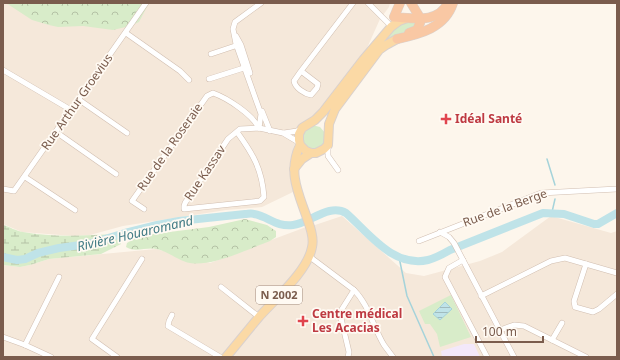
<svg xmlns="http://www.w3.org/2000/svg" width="620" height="360" font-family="'Noto Sans',sans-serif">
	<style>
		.residential { fill: #f5e8da }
		.education { fill: #f3e8fa }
		.grass { fill: #d8ecc9 }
		.forest { fill: url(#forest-crowns) }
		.wetland { fill: url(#wetland-marsh) }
		.water { fill: url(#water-rules); stroke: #a5d3da }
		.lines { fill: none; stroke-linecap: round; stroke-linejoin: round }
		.stream { stroke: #a5d3da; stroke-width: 1.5 }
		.river { stroke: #bfe3e8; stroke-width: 8 }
		.minor-casing { stroke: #d1beb0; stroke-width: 6 }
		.primary-casing { stroke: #dad1cd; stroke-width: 10 }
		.trunk-casing { stroke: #dad1cd; stroke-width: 10 }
		.minor { stroke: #fff; stroke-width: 5 }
		.primary { stroke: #fbd9a5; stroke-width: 8 }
		.trunk { stroke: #f9c8a4; stroke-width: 9 }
		.health-dot { fill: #e0444e; stroke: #fffaf3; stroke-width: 1.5 }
		.labels { text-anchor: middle; stroke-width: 3.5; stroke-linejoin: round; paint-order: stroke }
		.shield { fill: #fffaf3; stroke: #a28b7f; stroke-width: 1 }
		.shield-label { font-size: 11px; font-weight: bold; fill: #7a5c4d }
		.street-label { font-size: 12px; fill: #7a5c4d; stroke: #fffaf3 }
		.health-label { font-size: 12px; font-weight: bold; fill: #be3a42; stroke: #fffaf3; text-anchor: start }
		.water-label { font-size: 13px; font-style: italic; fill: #437c86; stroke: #fffaf3 }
	</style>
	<defs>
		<pattern id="forest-crowns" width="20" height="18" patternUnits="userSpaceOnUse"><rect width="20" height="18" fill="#d8ecc9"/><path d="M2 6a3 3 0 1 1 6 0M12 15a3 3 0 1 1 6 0" fill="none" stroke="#b4c2a5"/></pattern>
		<pattern id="wetland-marsh" width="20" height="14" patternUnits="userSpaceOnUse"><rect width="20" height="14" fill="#d8ecc9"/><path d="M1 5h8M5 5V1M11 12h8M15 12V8" fill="none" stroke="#b4c2a5"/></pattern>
		<pattern id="water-rules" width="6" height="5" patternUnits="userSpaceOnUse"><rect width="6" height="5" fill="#bfe3e8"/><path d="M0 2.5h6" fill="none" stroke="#a0bbbe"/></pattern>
	</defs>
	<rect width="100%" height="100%" fill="#fdf6ec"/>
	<polygon class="residential" points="3,3 390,3 389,7 380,19 363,57 317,114 296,130 292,162 312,226 342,216 406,273 424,276 480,261 502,252 551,216 611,233 617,231 617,357 3,357 3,265 20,267 30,265 49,259 156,249 210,263 306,227 293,192 262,207 226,210 123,226 90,235 73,236 22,232 3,224"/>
	<polygon class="education" points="464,344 474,344 480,357 442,357 441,351"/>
	<g class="grass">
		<polygon points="416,20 414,28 384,41 396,25"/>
		<polygon points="312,125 320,127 326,134 324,146 313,151 303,144 303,132"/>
		<polygon points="451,295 471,337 440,347 437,334 430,324 425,324 419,311"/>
	</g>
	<g class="forest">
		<polygon points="6,3 149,3 139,22 130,26 113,30 83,26 58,27 49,25 32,20"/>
		<path d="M245 219 267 225 276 231V237L270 241C248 249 212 267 190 263 178 261 168 251 156 249 146 247 135 253 126 247L127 243 138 236 209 227Z"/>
	</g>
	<path class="wetland" d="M3 225C10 227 16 231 23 232 55 238 87 235 119 234L121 244 101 254 49 259 30 265 20 267 3 265Z"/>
	<polygon class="water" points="445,302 452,309 440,320 433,314"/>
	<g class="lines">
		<g class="stream">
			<polyline points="547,159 555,185"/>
			<polyline points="552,212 555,199"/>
			<polyline points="399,257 407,296 434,357"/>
		</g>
		<path class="river" d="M3 257 17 260 25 259 38 253 59 248 88 244 125 233 157 225 179 221 245 214C248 214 251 213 254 214 269 217 276 227 293 225 310 223 329 203 346 213 369 233 393 268 428 260 436 258 443 254 450 250L543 213 564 214 594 224H598L617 213"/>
		<defs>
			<g id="minor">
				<polyline points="368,3 389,24"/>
				<polyline points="126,33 180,71 189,80"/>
				<polyline points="236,36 241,45 250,73"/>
				<polyline points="211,54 238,45"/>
				<polyline points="3,70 71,110"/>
				<path d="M301 71 318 84 317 88 311 95C305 94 295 88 294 81L301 71 353 3"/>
				<polyline points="209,79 247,67"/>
				<polyline points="78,99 127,133"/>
				<polyline points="262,111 270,131"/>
				<polyline points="259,128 261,114 236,44 233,29 235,22 261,3"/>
				<polyline points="56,132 116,174"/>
				<path d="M237 132C253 154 262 169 264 197L260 201 184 209V206L185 203 228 139 240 129 259 128 283 133 300 143"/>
				<polyline points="284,133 297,131 301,129"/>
				<polyline points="328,145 328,156 338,170"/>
				<polyline points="25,177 75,210"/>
				<polyline points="3,189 14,191 146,3"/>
				<path d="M144 209 132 201 207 96 213 93C227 98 252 114 259 128"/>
				<polyline points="440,232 449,237 454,243 514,357"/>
				<polyline points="419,241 541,193 617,189"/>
				<path d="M310 257 354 290C369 305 373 327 384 345 387 349 390 353 393 357"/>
				<polyline points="463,260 449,268 445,277 487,357"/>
				<polyline points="586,264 574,301 575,307 593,312 599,309 617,294"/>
				<polyline points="221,287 259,317"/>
				<polyline points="481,296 551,261 565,258 617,273"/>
				<polyline points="172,315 169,321 168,326 220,357"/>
				<polyline points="500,330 514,325 524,326 586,357"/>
				<polyline points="3,337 25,345 51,357"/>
				<polyline points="552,340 562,323"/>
				<polyline points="25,345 59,277"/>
				<polyline points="117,357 92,339 142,259"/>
				<polyline points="348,357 349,352 340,314 342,309 354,290"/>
			</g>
			<g id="primary">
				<polyline points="397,39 386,45 379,50 335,109 329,124 328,145 324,149 316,153 311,153 306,151 300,145 299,140 299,134 302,128 315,120 323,112 363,60 391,27 399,21 407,18"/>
				<polyline points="294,169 302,159 311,153"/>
				<path d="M226 357C237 344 248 330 259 317 275 299 308 271 312 247 314 239 311 229 308 221 299 194 287 173 300 145"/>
			</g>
			<g id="trunk">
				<path d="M400 3 394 17C413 18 438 24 448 3"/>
				<polyline points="409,33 417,30 420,23 419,16 411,3"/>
				<path d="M397 39C420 34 445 28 453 3"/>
			</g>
		</defs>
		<use href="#minor" class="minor-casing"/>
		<use href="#primary" class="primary-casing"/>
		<use href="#trunk" class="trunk-casing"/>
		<use href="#minor" class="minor"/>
		<use href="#primary" class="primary"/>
		<use href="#trunk" class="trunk"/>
	</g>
	<g class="health-dot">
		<path d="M444 113h4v4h4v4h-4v4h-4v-4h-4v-4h4z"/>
		<path d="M301 315h4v4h4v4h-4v4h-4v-4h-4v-4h4z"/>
	</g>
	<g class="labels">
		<rect class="shield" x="256" y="286" width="46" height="18" rx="3"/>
		<g class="shield-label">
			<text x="279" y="299">N 2002</text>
		</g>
		<g class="street-label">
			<text transform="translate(77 102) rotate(-55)" y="4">Rue Arthur Groevius</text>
			<text transform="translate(170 147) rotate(-55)" y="4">Rue de la Roseraie</text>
			<text transform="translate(205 173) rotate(-56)" y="4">Rue Kassav</text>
			<text transform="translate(505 208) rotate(-20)" y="4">Rue de la Berge</text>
		</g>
		<g class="health-label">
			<text x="455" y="123">Idéal Santé</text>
			<text x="312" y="318">Centre médical<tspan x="312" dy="14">Les Acacias</tspan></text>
		</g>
		<g class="water-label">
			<text transform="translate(135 233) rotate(-13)" y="5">Rivière Houaromand</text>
		</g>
	</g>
	<rect width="620" height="360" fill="none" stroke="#7a5c4d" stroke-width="8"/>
	<path d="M476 336v6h67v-6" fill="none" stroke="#7a5c4d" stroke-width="2"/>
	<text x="482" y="336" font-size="12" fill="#7a5c4d" stroke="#fffaf3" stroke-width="3" paint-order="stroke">100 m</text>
</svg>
